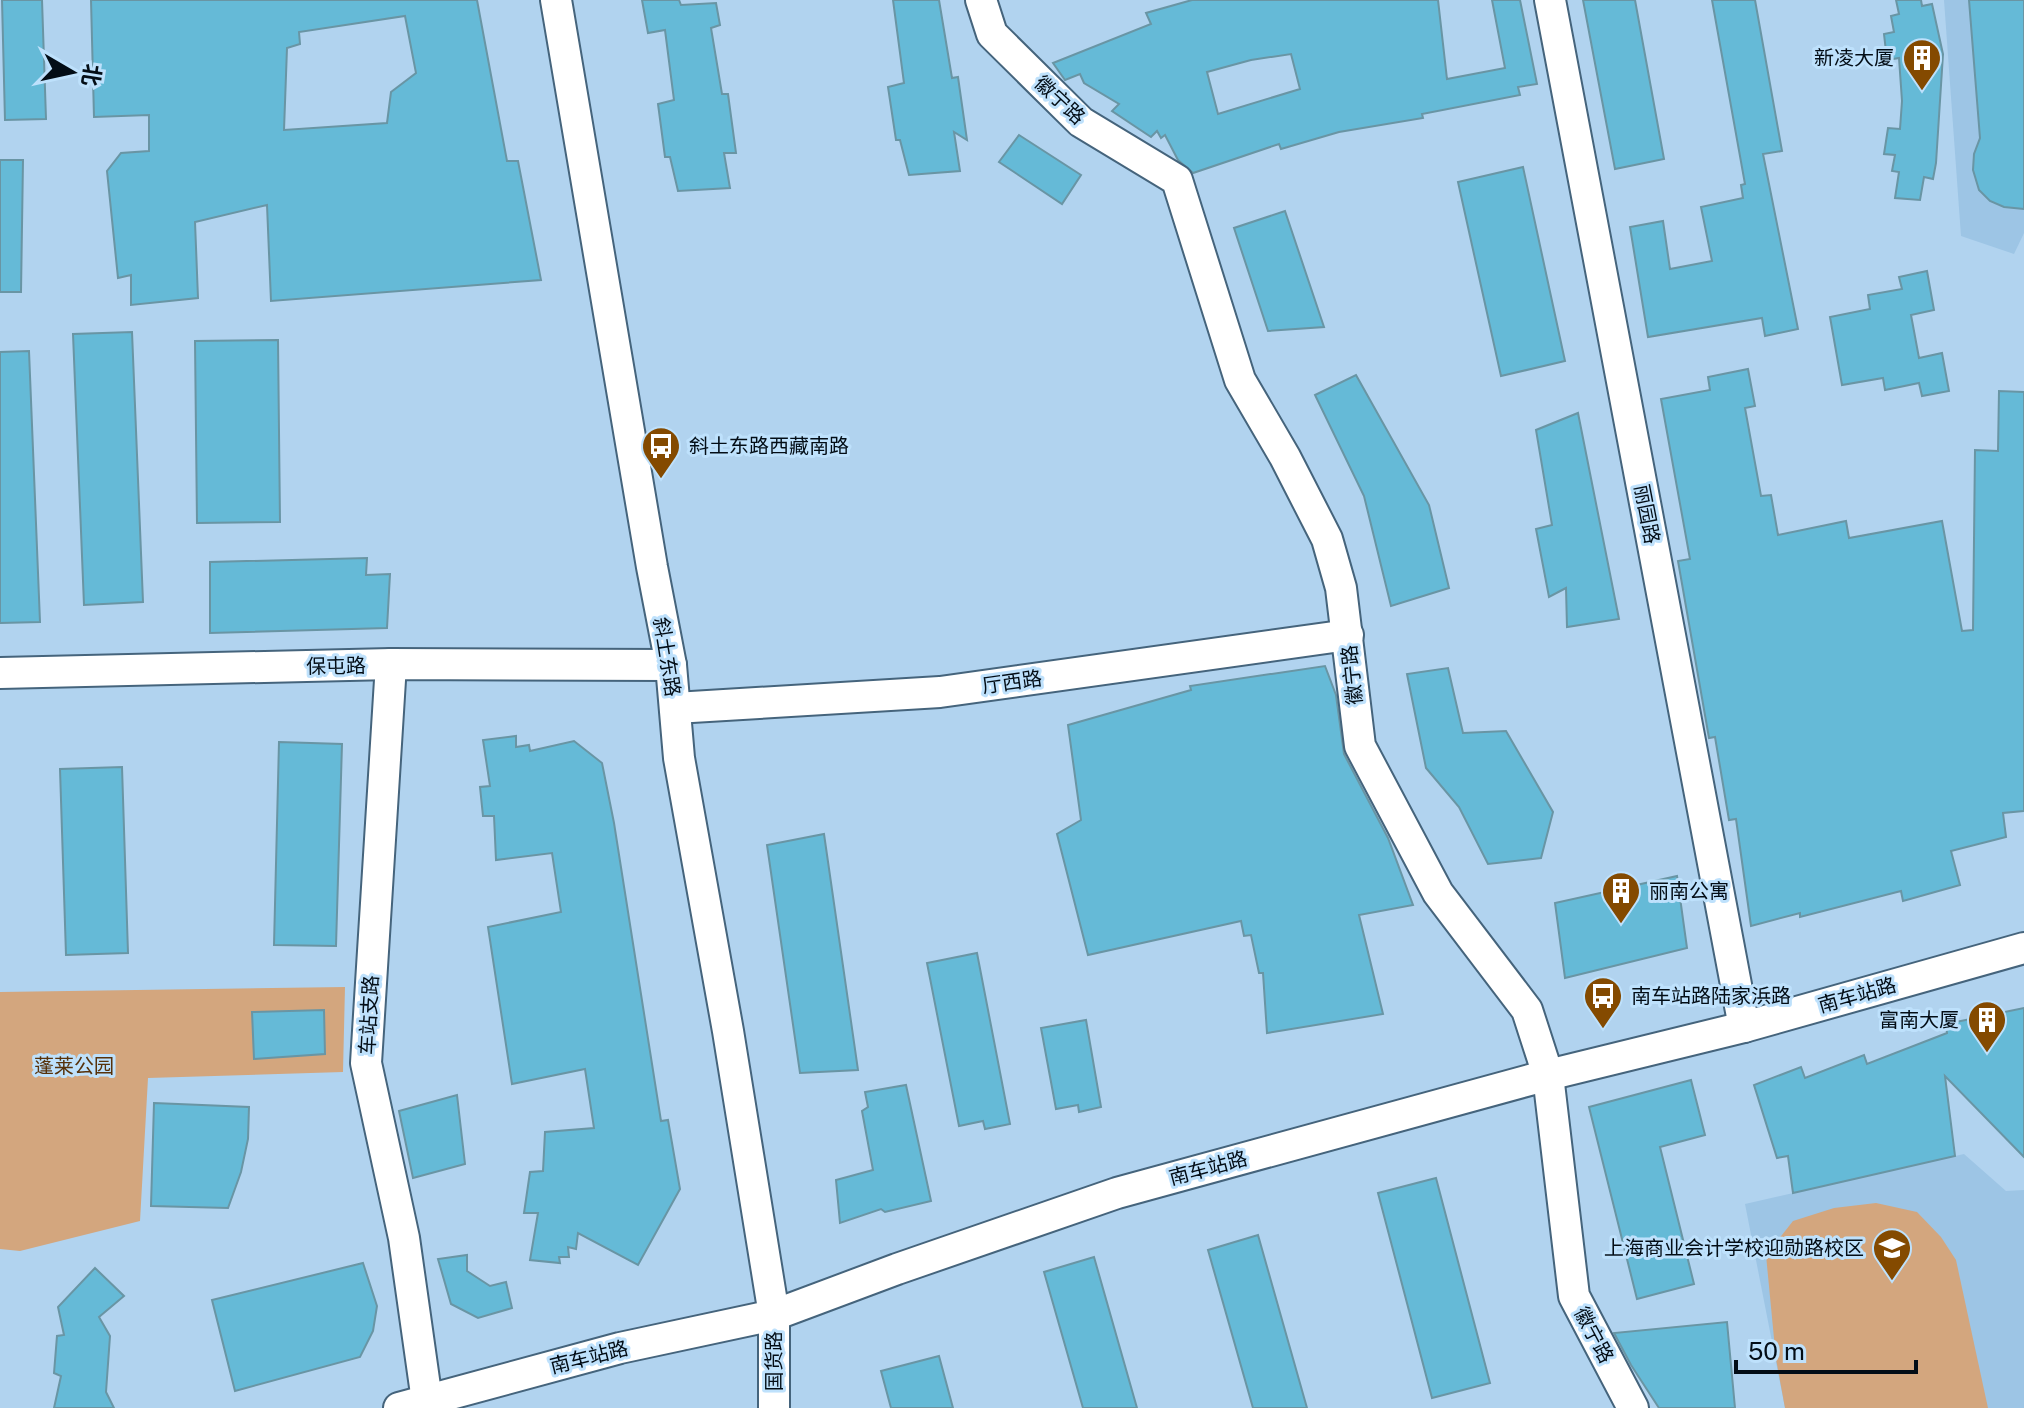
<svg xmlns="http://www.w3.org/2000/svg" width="2024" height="1408" font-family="'Public Sans','Noto Sans SC',sans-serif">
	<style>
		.built { fill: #9dc5e5 }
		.green { fill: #d3a67e }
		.building { fill: #65bad7; stroke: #6995a4; stroke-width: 2; fill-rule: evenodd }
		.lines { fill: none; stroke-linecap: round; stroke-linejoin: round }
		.minor-casing { stroke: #45647c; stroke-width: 34 }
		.minor { stroke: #fff; stroke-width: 30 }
		.labels { text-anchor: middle; stroke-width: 6; stroke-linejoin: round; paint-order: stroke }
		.poi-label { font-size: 20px; fill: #030d16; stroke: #bee1fc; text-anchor: end }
		.street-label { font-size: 20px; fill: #030d16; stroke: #bee1fc }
		.park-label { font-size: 20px; fill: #57320b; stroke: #bee1fc }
	</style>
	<rect width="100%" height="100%" fill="#b1d3ef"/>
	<g class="built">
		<polygon points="1944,0 2024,0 2024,233 2014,254 1961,236"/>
		<polygon points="1964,1154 2006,1191 2024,1190 2024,1408 1785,1408 1745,1204"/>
	</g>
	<g class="green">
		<polygon points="345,987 343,1072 148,1078 140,1221 20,1251 0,1249 0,992"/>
		<polygon points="1876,1203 1917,1212 1941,1237 1956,1260 1988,1408 1785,1408 1776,1359 1766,1255 1793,1221 1834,1208"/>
	</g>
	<g class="building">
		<polygon points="2,0 42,0 46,119 5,120"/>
		<path d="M91 0H477L507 161H518L541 280 271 301 267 205 195 222 198 298 131 305V275L118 278 107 171 121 153 149 151V115L94 117ZM405 16 416 73 391 92 387 123 284 130 287 48 300 44 299 32Z"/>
		<polygon points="642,0 679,0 681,5 716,3 720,25 711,28 722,94 728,94 736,153 724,153 730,188 678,191 670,157 665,157 658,104 674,100 665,30 648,33"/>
		<polygon points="893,0 939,0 952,78 958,77 967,140 954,132 960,171 909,175 900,140 896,140 888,87 904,83"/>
		<path d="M1192 0H1438L1447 79 1505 68 1492 0H1520L1537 84 1518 87 1520 95 1422 114 1423 118 1339 132 1281 149 1279 144 1193 173 1178 160 1165 135 1161 138 1157 131 1151 137 1112 111 1119 104 1084 83 1080 74 1065 80 1053 63 1151 24 1146 13ZM1291 54 1300 89 1218 114 1207 72 1251 60Z"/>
		<polygon points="1583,0 1635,0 1664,159 1615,169"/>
		<polygon points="1712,0 1755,0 1782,151 1763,154 1798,329 1765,336 1762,318 1648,337 1630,227 1663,221 1670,269 1712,261 1701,207 1743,198 1741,185 1745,184"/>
		<polygon points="1896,0 1921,0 1922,6 1932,4 1943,54 1936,163 1933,179 1924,177 1920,200 1895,198 1899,172 1892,171 1895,155 1884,154 1888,128 1900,129 1902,101 1899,58 1887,60 1884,34 1894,32 1891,16 1899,14"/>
		<polygon points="1969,0 2024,0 2024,209 2004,207 1990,201 1979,190 1973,170 1974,154 1980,138"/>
		<polygon points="1019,135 1081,175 1062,204 999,162"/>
		<polygon points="0,160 23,160 21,292 0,292"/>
		<polygon points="1523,167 1565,361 1501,376 1458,182"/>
		<polygon points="1285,211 1324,327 1268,331 1234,228"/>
		<polygon points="1927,271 1934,310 1911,315 1919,358 1942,353 1949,391 1922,396 1919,383 1885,390 1883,378 1842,385 1830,317 1870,309 1868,295 1902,289 1899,277"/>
		<polygon points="132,332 143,602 84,605 73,334"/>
		<polygon points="278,340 280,522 197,523 195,341"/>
		<polygon points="29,351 40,622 0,623 0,352"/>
		<polygon points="1748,369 1755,406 1745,408 1761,496 1771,495 1778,535 1846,521 1849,538 1942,521 1962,631 1973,630 1975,450 1998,451 1999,391 2024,392 2024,811 2003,813 2006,837 1951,851 1960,885 1903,901 1901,891 1800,917 1800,913 1751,926 1736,819 1729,820 1715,737 1709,738 1678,561 1690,559 1661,399 1710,390 1708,377"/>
		<polygon points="1356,375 1429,505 1449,588 1391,606 1364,496 1315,395"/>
		<polygon points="1578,413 1619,619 1567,627 1566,588 1549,597 1536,529 1552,525 1536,430"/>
		<polygon points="367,558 366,575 390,574 387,628 210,633 210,562"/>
		<polygon points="1325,666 1336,695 1344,754 1388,838 1413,905 1359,915 1383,1014 1267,1033 1263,973 1259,973 1251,935 1244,936 1241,921 1088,955 1057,834 1081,820 1068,725 1191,690 1190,686"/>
		<polygon points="1448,668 1463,733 1506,731 1553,812 1541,858 1488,864 1459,807 1426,768 1407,674"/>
		<polygon points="516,736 516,747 529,745 530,751 574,741 602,763 614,823 661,1121 668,1120 680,1189 638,1265 578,1233 576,1249 568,1247 569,1257 559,1257 560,1263 530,1260 538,1213 524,1213 530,1172 543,1171 545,1132 594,1128 585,1069 512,1084 488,927 561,912 552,853 496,860 494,816 483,816 480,787 490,786 483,740"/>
		<polygon points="279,742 342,744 336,946 274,945"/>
		<polygon points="122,767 128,953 66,955 60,769"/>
		<polygon points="824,834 858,1070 800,1073 767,845"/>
		<polygon points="1677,876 1687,948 1565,978 1555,903"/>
		<polygon points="977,953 1010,1124 985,1129 983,1121 959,1126 927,963"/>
		<polygon points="2024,1008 2024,1157 1945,1076 1955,1156 1793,1193 1788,1156 1777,1158 1754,1085 1801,1067 1805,1078 1864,1055 1867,1064 1947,1033 1946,1024"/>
		<polygon points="324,1010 325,1054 254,1059 252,1012"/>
		<polygon points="1086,1020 1101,1107 1079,1112 1078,1105 1056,1109 1041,1028"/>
		<polygon points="1691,1080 1705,1135 1660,1147 1694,1284 1637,1299 1589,1107"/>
		<polygon points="906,1085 931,1201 885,1212 881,1209 840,1223 836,1180 873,1170 862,1111 868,1107 865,1092"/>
		<polygon points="457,1095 465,1164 413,1178 399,1111"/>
		<polygon points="154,1103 249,1107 248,1139 241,1172 228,1208 151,1206"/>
		<polygon points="1436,1178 1490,1383 1432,1398 1378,1193"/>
		<polygon points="1258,1235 1307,1408 1253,1408 1208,1250"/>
		<polygon points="467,1255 467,1271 490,1286 506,1282 512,1308 478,1318 451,1304 438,1259"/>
		<polygon points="1094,1257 1137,1408 1083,1408 1044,1272"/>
		<polygon points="363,1263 377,1306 373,1331 360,1357 235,1391 212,1300"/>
		<polygon points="95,1268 124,1296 99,1317 110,1336 106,1392 114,1408 54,1408 61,1376 54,1373 57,1336 64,1335 58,1307"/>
		<polygon points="1727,1322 1735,1408 1659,1408 1631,1365 1614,1333"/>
		<polygon points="939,1356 953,1408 891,1408 881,1371"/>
	</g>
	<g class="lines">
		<defs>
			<g id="minor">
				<polyline points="556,0 652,567 671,665 679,758 728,1031 774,1315 774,1408"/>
				<polyline points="981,0 992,34 1081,122 1177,180 1240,380 1285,457 1327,539 1341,588 1360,746 1438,893 1527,1010 1548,1075 1574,1296 1633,1408"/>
				<polyline points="1550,0 1744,1027"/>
				<polyline points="391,664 366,1063 404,1238 428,1408"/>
				<polyline points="0,673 391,664 671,665"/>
				<polyline points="675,708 940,692 1348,635"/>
				<polyline points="399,1408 620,1348 774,1315 897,1269 1117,1193 1548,1075 1744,1027 2024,948"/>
			</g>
		</defs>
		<use href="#minor" class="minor-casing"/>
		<use href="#minor" class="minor"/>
	</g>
	<defs>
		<symbol id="building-pin" viewBox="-11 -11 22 30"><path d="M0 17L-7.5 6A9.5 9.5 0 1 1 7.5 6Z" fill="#844a00" stroke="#bee1fc"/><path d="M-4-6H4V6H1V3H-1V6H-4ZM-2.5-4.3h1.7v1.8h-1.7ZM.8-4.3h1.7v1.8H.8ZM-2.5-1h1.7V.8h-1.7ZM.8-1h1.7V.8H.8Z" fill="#fff"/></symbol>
		<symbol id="bus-pin" viewBox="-11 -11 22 30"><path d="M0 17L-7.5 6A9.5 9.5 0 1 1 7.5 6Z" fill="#844a00" stroke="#bee1fc"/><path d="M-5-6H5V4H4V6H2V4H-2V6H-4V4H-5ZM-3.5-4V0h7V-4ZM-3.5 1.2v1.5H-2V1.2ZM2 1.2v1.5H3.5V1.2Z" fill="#fff"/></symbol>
		<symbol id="school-pin" viewBox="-11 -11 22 30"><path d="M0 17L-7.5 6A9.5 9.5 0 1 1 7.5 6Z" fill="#844a00" stroke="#bee1fc"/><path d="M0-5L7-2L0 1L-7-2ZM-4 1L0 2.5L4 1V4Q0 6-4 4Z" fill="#fff"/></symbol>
	</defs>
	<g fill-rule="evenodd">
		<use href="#building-pin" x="1900" y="36" width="44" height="60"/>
		<use href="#bus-pin" x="639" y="424" width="44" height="60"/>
		<use href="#building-pin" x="1599" y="869" width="44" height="60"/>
		<use href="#bus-pin" x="1581" y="974" width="44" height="60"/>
		<use href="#building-pin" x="1965" y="998" width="44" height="60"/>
		<use href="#school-pin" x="1870" y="1226" width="44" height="60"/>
	</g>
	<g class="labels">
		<g class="poi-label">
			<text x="1894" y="65">新凌大厦</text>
			<text x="689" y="453" text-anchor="start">斜土东路西藏南路</text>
			<text x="1649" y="898" text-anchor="start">丽南公寓</text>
			<text x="1631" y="1003" text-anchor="start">南车站路陆家浜路</text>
			<text x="1959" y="1027">富南大厦</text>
			<text x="1864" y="1255">上海商业会计学校迎勋路校区</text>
		</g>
		<g class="street-label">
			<text transform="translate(1060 100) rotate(43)" y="7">徽宁路</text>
			<text transform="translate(1647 514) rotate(79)" y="7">丽园路</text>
			<text transform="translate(667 657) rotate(81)" y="7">斜土东路</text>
			<text transform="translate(336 666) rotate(-1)" y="7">保屯路</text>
			<text transform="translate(1352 675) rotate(-96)" y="7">徽宁路</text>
			<text transform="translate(1012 682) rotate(-8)" y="7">厅西路</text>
			<text transform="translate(1857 995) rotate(-16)" y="7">南车站路</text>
			<text transform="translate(369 1015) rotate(-87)" y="7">车站支路</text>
			<text transform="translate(1208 1168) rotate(-15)" y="7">南车站路</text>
			<text transform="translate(1594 1335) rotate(62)" y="7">徽宁路</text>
			<text transform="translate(589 1357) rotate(-14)" y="7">南车站路</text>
			<text transform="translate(774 1361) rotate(-90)" y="7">国货路</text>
		</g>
		<g class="park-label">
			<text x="74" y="1073">蓬莱公园</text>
		</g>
	</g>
	<g transform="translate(72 72) rotate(99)" stroke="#bee1fc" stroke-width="6" paint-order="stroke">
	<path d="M0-6L14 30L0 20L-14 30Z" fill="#030d16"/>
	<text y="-12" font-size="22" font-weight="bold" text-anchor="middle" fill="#030d16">北</text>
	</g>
	<path d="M1736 1360v12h180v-12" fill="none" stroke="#030d16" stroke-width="4"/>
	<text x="1748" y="1360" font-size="24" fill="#030d16" stroke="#bee1fc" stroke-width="6" paint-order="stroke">50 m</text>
</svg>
